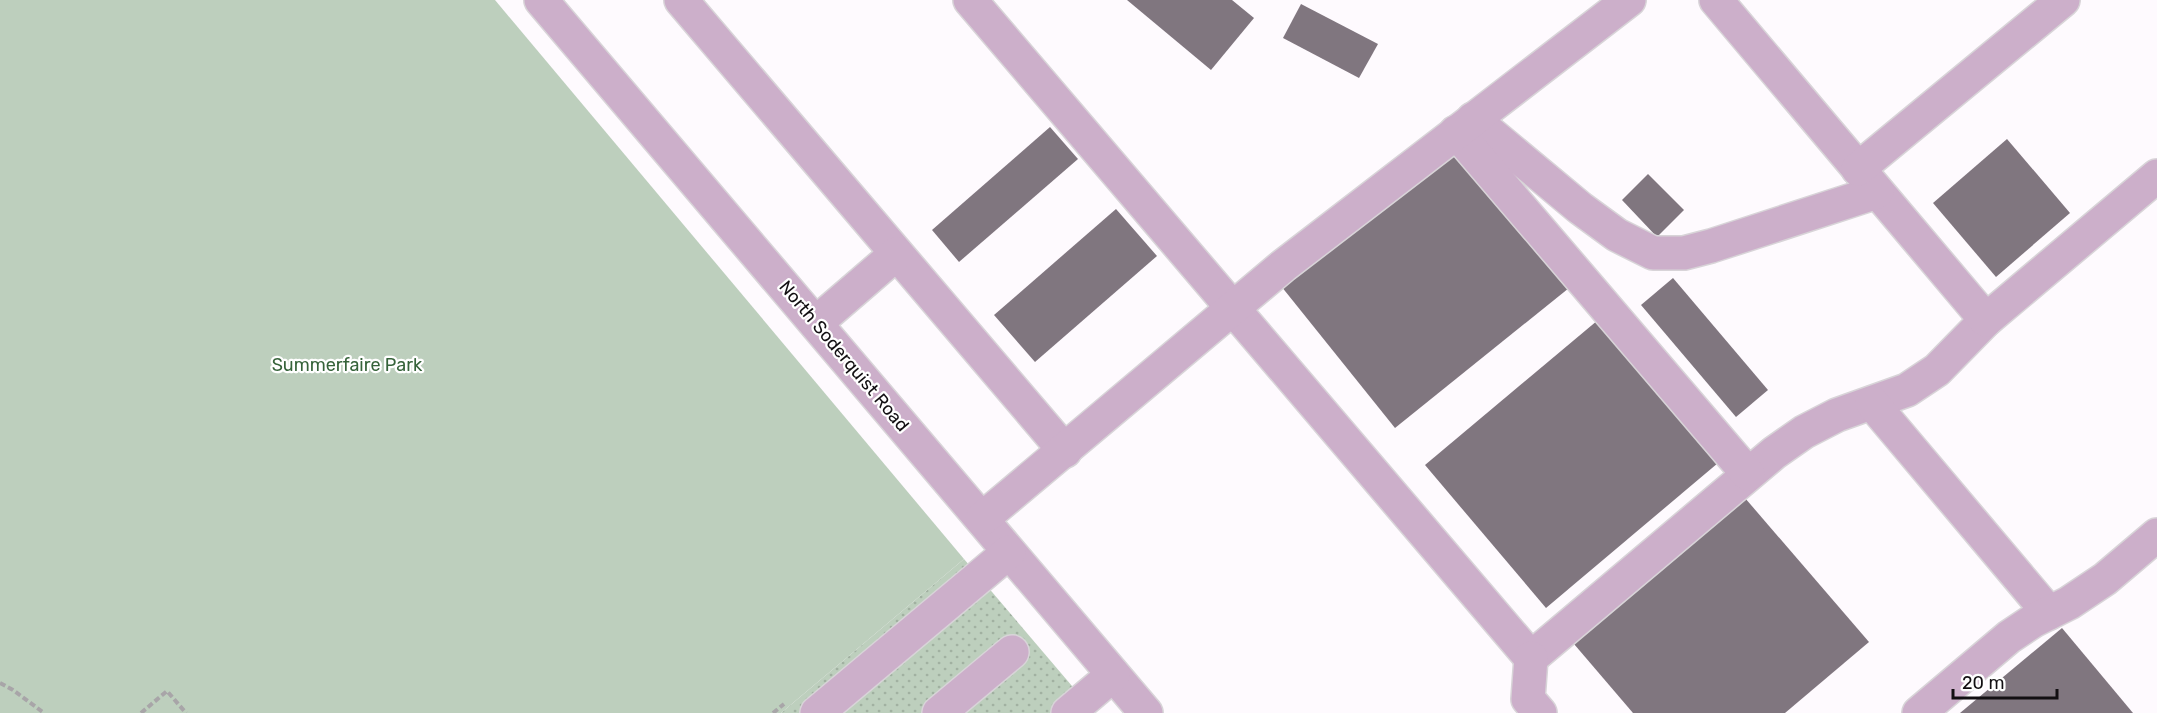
<svg xmlns="http://www.w3.org/2000/svg" width="2157" height="713" font-family="Rubik,sans-serif">
	<style>
		.grass { fill: url(#grass-dots) }
		.park { fill: #bdcfbd }
		.building { fill: #80767f }
		.lines { fill: none; stroke-linecap: round; stroke-linejoin: round }
		.minor-casing { stroke: #d8d4d8; stroke-width: 36 }
		.path { stroke: #a8a5a8; stroke-width: 4; stroke-dasharray: 6 3; stroke-linecap: butt }
		.minor { stroke: #ccafca; stroke-width: 33 }
		.labels { text-anchor: middle; stroke-width: 4.5; stroke-linejoin: round; paint-order: stroke }
		.street-label { font-size: 18px; fill: #120f12; stroke: #fff }
		.park-label { font-size: 18px; fill: #36633a; stroke: #fff }
	</style>
	<defs>
		<pattern id="grass-dots" width="8" height="8" patternUnits="userSpaceOnUse" patternTransform="scale(1.5)"><rect width="8" height="8" fill="#bdcfbd"/><path d="M2 2h.1M6 6h.1" fill="none" stroke="#a1b1a1" stroke-width="1.8" stroke-linecap="round"/></pattern>
	</defs>
	<rect width="100%" height="100%" fill="#fefafe"/>
	<polygon class="grass" points="964,559 1095,713 781,713"/>
	<polygon class="park" points="0,0 495,0 964,559 781,713 0,713"/>
	<g class="building">
		<polygon points="1127,0 1232,0 1254,18 1211,70"/>
		<polygon points="1301,4 1378,44 1359,78 1283,38"/>
		<polygon points="1050,127 1078,159 959,262 932,230"/>
		<polygon points="2007,139 2070,213 1996,277 1933,203"/>
		<polygon points="1451,141 1569,288 1395,428 1277,281"/>
		<polygon points="1648,174 1684,210 1657,237 1622,200"/>
		<polygon points="1116,209 1157,256 1035,362 994,315"/>
		<polygon points="1673,278 1768,390 1736,417 1641,305"/>
		<polygon points="1598,320 1718,463 1546,608 1425,465"/>
		<polygon points="1745,498 1869,642 1785,713 1633,713 1574,644"/>
		<polygon points="2062,628 2133,713 1960,713"/>
	</g>
	<g class="lines">
		<defs>
			<g id="minor">
				<polyline points="541,0 1146,713"/>
				<polyline points="681,0 1065,451"/>
				<polyline points="970,0 1531,658 1774,453 1804,432 1837,415 1907,390 1937,370 1986,320"/>
				<polyline points="1716,0 1986,320 2157,176"/>
				<polyline points="1473,119 1580,208 1617,235 1653,253 1684,253 1711,246 1877,192"/>
				<polyline points="1456,132 1748,474"/>
				<polyline points="1858,169 2063,0"/>
				<polyline points="816,323 896,254"/>
				<polyline points="1872,403 2049,613"/>
				<polyline points="982,519 1283,266 1629,0"/>
				<polyline points="1531,658 1528,699 1540,713"/>
				<polyline points="817,713 1009,552"/>
				<polyline points="939,713 1012,652"/>
				<polyline points="1068,713 1113,675"/>
				<polyline points="1919,713 2009,637 2033,621 2069,603 2105,579 2157,535"/>
			</g>
		</defs>
		<use href="#minor" class="minor-casing"/>
		<g class="path">
			<polyline points="0,683 13,690 44,713"/>
			<polyline points="141,713 167,691 186,713"/>
			<polyline points="773,713 784,704"/>
		</g>
		<use href="#minor" class="minor"/>
	</g>
	<g class="labels">
		<g class="street-label">
			<text transform="translate(844 356) rotate(50)" y="6">North Soderquist Road</text>
		</g>
		<g class="park-label">
			<text x="347" y="371">Summerfaire Park</text>
		</g>
	</g>
	<path d="M1953 689v9h104v-9" fill="none" stroke="#120f12" stroke-width="3"/>
	<text x="1962" y="689" font-size="18" fill="#120f12" stroke="#ffffff" stroke-width="4.5" paint-order="stroke">20 m</text>
</svg>
